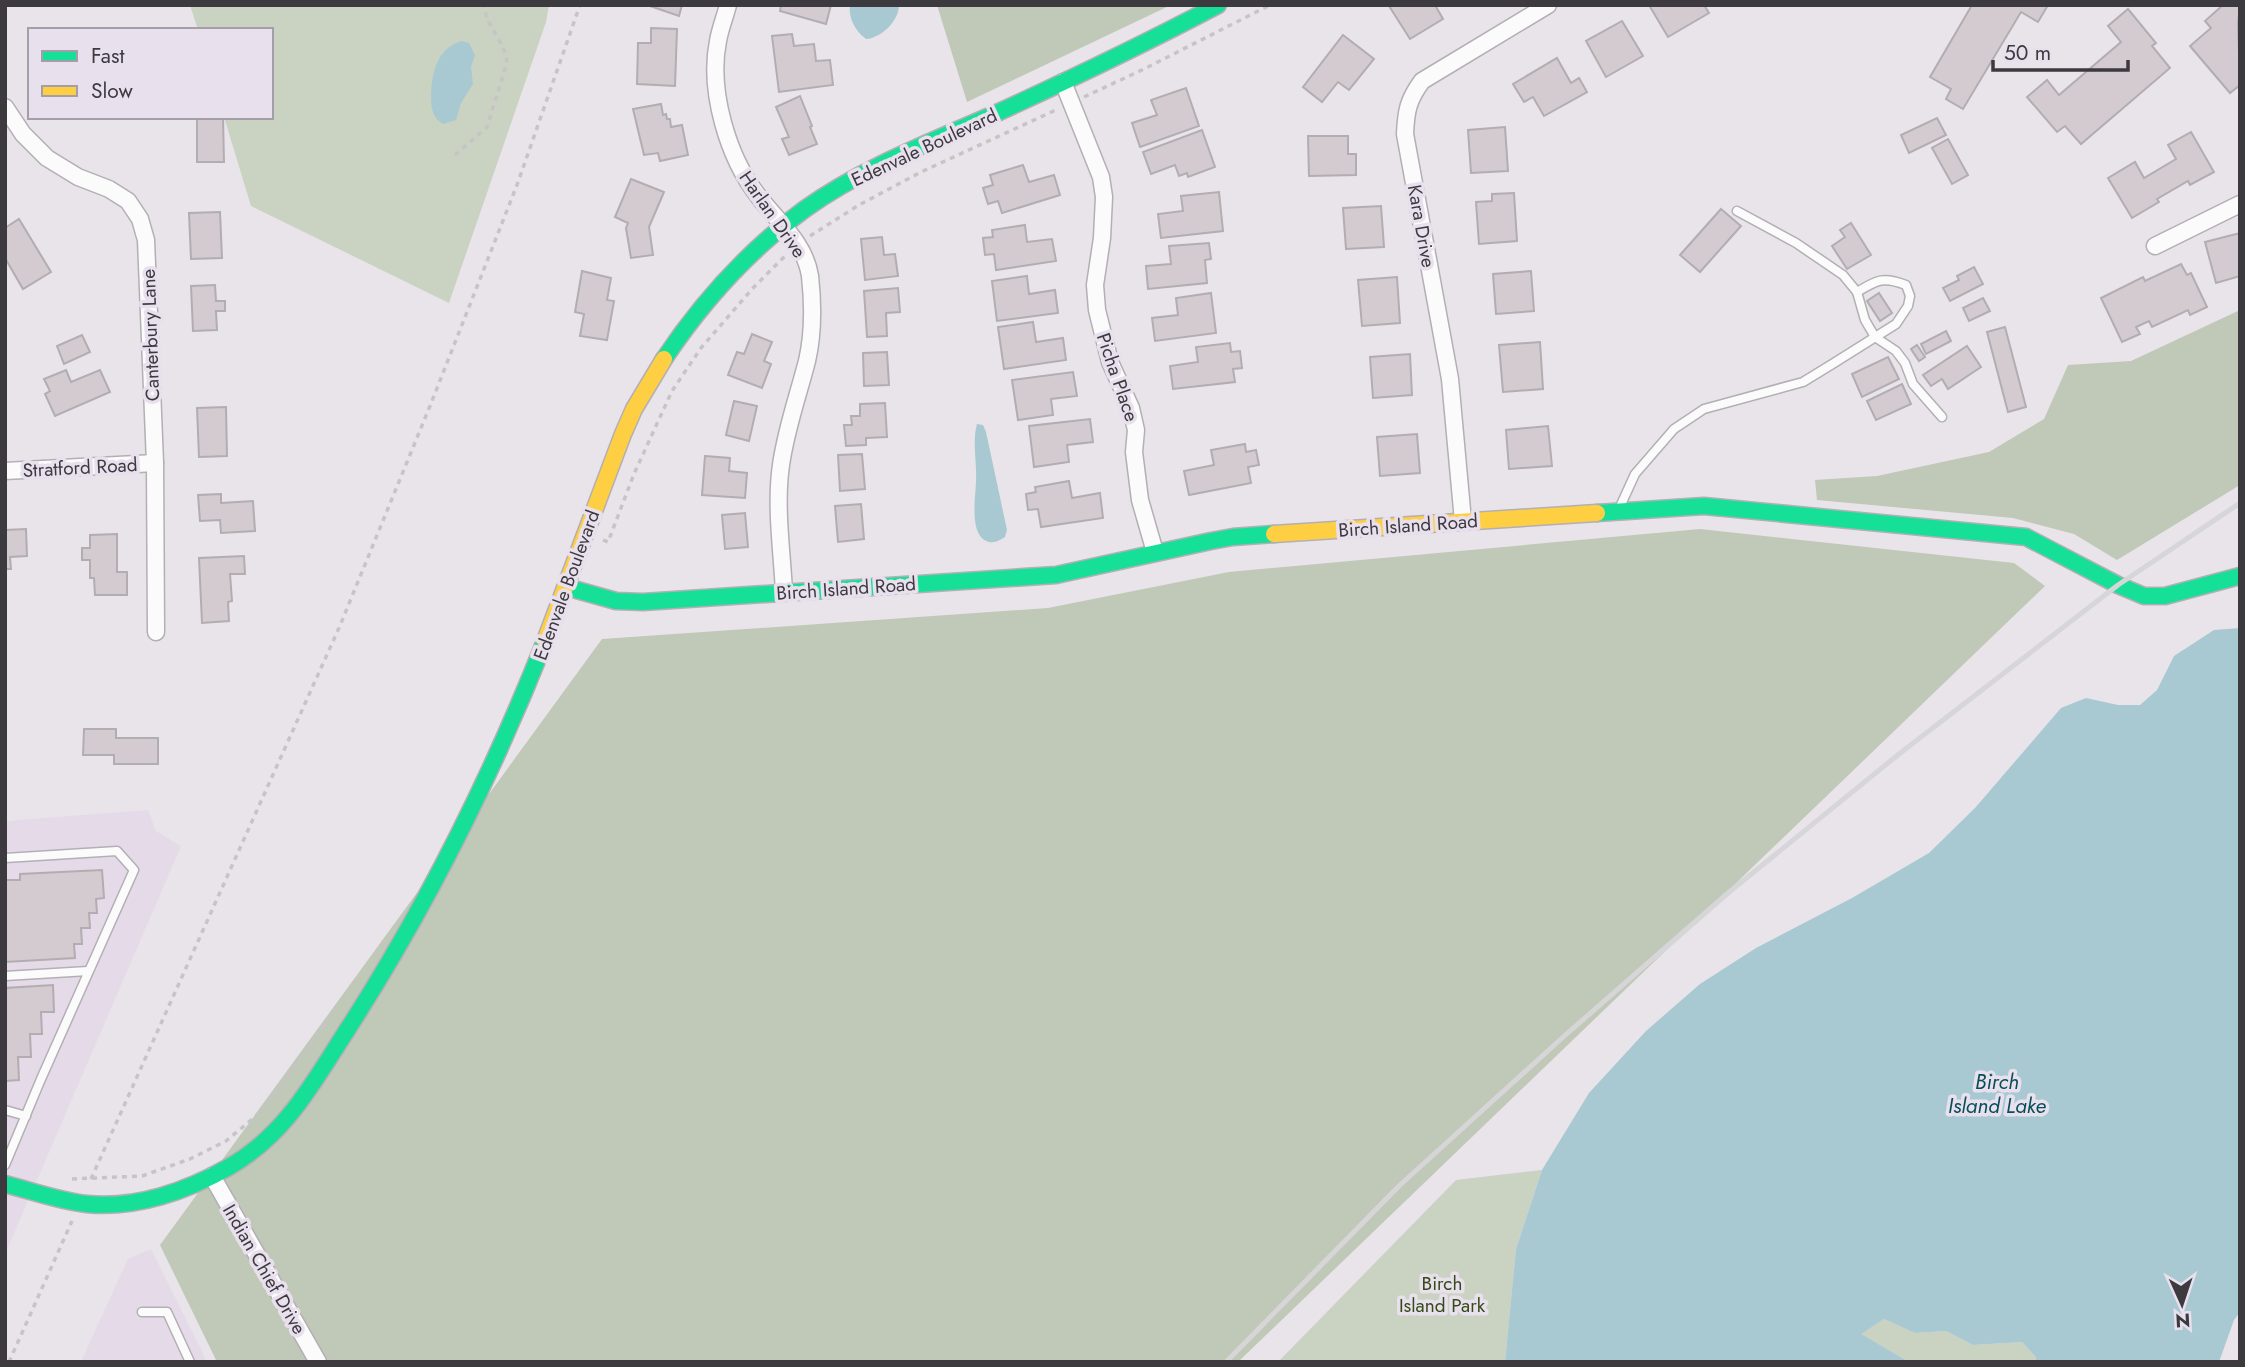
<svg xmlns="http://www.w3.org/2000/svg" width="2245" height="1367" font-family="Jost,sans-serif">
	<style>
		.built { fill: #e4dae8 }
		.green { fill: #cad2c2 }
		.forest { fill: #c0c8b7 }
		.water { fill: #a8c9d1 }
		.building { fill: #d3cbd0; stroke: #b2adb1; stroke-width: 2 }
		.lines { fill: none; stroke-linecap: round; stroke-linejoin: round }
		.lane-casing { stroke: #b3afb5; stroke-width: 11 }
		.street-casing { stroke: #b3afb5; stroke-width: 19 }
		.fast-casing { stroke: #b3afb5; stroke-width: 19 }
		.slow-casing { stroke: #b3afb5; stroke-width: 19 }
		.path { stroke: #c6c4c7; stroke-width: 3.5; stroke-dasharray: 5 5; stroke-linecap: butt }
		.lane { stroke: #fcfbfc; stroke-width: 8 }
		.street { stroke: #fcfbfc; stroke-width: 16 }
		.fast { stroke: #16e098; stroke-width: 16 }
		.slow { stroke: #ffcf43; stroke-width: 16 }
		.rail { stroke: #d6d5d7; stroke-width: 5 }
		.labels { text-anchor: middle; stroke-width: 7; stroke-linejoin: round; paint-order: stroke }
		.street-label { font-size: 19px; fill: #3d3a3f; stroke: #e9e0ee }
		.park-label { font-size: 19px; fill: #354b16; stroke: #e9e0ee }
		.water-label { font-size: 21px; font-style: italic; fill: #064f59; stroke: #e9e0ee }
	</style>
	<rect width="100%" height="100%" fill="#e8e4ea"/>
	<g class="built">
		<polygon points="148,810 156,831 181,846 5,1254 5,822 19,820"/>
		<polygon points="151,1249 207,1362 81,1362 128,1259"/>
	</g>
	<g class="green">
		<polygon points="190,5 549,5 546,22 449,303 251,206 224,117 271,117 271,30 198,30"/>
		<polygon points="1542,1170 1516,1249 1505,1362 1278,1362 1456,1180"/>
		<polygon points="1884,1319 1915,1333 1946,1331 1973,1345 2022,1342 2035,1356 2037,1362 1909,1362 1860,1334"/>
	</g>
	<g class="forest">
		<polygon points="937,5 1171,5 967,102"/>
		<polygon points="2240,310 2240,485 2117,560 2074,534 2013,518 1817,500 1815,480 1877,476 1989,452 2044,419 2068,365 2131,361"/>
		<polygon points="1700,529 2014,563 2045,586 1238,1362 217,1362 160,1245 602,639 1048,608 1229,572"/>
	</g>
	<g class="water">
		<path d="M850 5H899C899 21 881 38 866 39 856 32 848 18 850 5Z"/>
		<path d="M461 41 469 43 475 55 471 67 473 84 461 103 456 120 443 124C432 118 431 107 431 95 432 72 437 49 461 41Z"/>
		<path d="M977 424 983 425 986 432 1007 530 1005 537C1000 540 996 543 989 542 968 537 976 496 976 480 977 462 972 442 977 424Z"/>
		<polygon points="2240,628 2240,1312 2234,1320 2219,1362 2037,1362 2035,1356 2022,1342 1973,1345 1946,1331 1915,1333 1884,1319 1861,1334 1909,1362 1505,1362 1516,1249 1542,1170 1589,1093 1646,1031 1700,984 1756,948 1852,898 1929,853 1975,808 2061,708 2086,698 2118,705 2140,705 2157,690 2174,656 2214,630"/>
	</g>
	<g class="building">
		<polygon points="647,5 682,5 679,16"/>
		<polygon points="781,5 831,5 826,24 780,11"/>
		<polygon points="1435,5 1443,19 1410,39 1389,6"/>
		<polygon points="1649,5 1704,5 1709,13 1668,37"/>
		<polygon points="1972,5 2048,5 2038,22 2021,12 1963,109 1946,99 1951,89 1930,77"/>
		<polygon points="2223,5 2240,5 2238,23 2240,85 2230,93 2190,46 2211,28 2205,21"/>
		<polygon points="2128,9 2156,43 2152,46 2170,68 2081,144 2065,126 2057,132 2027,97 2047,80 2059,95 2121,42 2108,26"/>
		<polygon points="1622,21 1643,56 1606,77 1586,41"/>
		<polygon points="651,28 677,29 675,86 637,84 638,43 651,43"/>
		<polygon points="792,34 794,46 814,44 816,61 830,60 833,85 779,92 772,36"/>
		<polygon points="1343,35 1374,59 1349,90 1338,82 1322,102 1303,87"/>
		<polygon points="1557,58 1571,83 1579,78 1587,92 1544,116 1533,97 1524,102 1513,84"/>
		<polygon points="1186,88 1199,126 1140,147 1132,123 1157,115 1151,100"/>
		<polygon points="800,96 812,126 810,127 817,144 789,155 782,139 789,137 776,107"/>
		<polygon points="661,104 663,115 666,114 667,119 670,119 671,127 682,125 688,155 660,161 658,153 644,155 633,109"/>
		<polygon points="197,117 223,117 224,162 197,162"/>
		<polygon points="1937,118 1946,135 1909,153 1901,135"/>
		<polygon points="1505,127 1508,171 1471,173 1468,130"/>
		<polygon points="1202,130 1215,167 1188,177 1187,173 1179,176 1175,165 1151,174 1143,152"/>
		<polygon points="2191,132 2214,172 2190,185 2188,181 2157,199 2159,202 2132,218 2108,178 2135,162 2144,178 2176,159 2168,145"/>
		<polygon points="1308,136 1348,136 1348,154 1356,154 1356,175 1309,176"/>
		<polygon points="1948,139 1968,175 1952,184 1932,148"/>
		<polygon points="1023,165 1029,182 1054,175 1060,195 1002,213 998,201 988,204 983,188 993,185 990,175"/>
		<polygon points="631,179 664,192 649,227 653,255 631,258 626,228 628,223 615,217"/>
		<polygon points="1219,192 1223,231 1161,238 1158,214 1183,211 1181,196"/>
		<polygon points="1514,193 1517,241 1479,244 1476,202 1492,201 1492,194"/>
		<polygon points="1381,206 1384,247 1346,249 1343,208"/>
		<polygon points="1721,209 1741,226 1700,272 1680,255"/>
		<polygon points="220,212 222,258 191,259 189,213"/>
		<polygon points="19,219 51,272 23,289 5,258 5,228"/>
		<polygon points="1851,223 1871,255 1847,269 1832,246 1845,237 1840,230"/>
		<polygon points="1025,225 1027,242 1052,239 1056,261 996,270 994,254 985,255 983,238 993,237 992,230"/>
		<polygon points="2240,233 2240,276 2216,283 2205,242"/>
		<polygon points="882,237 884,255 895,254 898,276 865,280 861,239"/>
		<polygon points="1209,243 1211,259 1205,260 1207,283 1148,289 1146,266 1171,264 1169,246"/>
		<polygon points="2181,264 2187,275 2191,273 2207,307 2190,315 2188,310 2152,327 2149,321 2136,327 2140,334 2122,342 2101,298 2143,277 2145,281"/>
		<polygon points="1974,267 1983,284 1950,301 1943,288 1959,280 1957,276"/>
		<polygon points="582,271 611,278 607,300 614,301 607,340 580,336 584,314 575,312"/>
		<polygon points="1531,271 1534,311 1496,314 1493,274"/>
		<polygon points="1027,276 1029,294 1055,290 1058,313 997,321 992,281"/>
		<polygon points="1397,277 1400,323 1362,326 1358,280"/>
		<polygon points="215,285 216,301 225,301 225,311 216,311 217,330 193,331 191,286"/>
		<polygon points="898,288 900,312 886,313 887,336 867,337 864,291"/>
		<polygon points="1211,293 1216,333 1155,341 1152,318 1178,315 1176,298"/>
		<polygon points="1879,293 1892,313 1880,321 1867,301"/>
		<polygon points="1983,298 1990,311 1969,321 1963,308"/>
		<polygon points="1033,322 1036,342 1063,338 1066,360 1004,369 998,327"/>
		<polygon points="2005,327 2026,407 2008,412 1987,332"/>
		<polygon points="1946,331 1951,341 1926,354 1921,344"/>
		<polygon points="752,334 772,342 764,361 771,364 762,388 728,375 737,352 744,354"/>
		<polygon points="82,335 90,352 64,364 57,346"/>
		<polygon points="1540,342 1543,389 1503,392 1499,345"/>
		<polygon points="1230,343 1231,352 1240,351 1242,368 1233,369 1235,382 1173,389 1170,366 1198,362 1196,347"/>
		<polygon points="1917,345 1925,357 1919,361 1911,349"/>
		<polygon points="1967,346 1981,367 1948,389 1942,379 1931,386 1923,375"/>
		<polygon points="887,352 889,385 864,386 863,353"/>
		<polygon points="1410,354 1412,395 1373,398 1370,357"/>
		<polygon points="1888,357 1899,379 1862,397 1852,374"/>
		<polygon points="66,370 71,382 100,370 110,392 55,416 45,394 50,391 44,379"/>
		<polygon points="1073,372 1077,396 1051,399 1053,415 1018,420 1012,380"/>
		<polygon points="1902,384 1911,404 1876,420 1867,401"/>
		<polygon points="734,401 757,406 749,441 726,435"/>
		<polygon points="885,403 887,437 866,438 866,445 846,446 844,425 852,425 851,416 860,416 860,404"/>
		<polygon points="226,407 227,456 199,457 197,408"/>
		<polygon points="1090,419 1093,442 1067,445 1069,462 1034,467 1029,426"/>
		<polygon points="1548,426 1552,466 1509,469 1506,430"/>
		<polygon points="1417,434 1420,473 1380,476 1377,437"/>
		<polygon points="1245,444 1246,452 1256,450 1259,465 1248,467 1251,483 1189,495 1184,471 1214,465 1211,450"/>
		<polygon points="862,454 865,489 840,491 838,455"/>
		<polygon points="705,456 730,458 729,471 747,473 745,498 702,495"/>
		<polygon points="1069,481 1072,498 1100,493 1103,518 1041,527 1038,509 1028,510 1026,494 1036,492 1035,487"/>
		<polygon points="221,494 221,503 253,501 255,531 221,533 220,520 200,521 198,495"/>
		<polygon points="861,504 864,539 838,542 835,506"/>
		<polygon points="745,513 748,547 725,549 722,515"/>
		<polygon points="26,529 27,556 10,557 11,569 5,569 5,530"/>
		<polygon points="117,534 117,572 127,572 127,595 95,595 94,578 90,578 90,560 82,560 82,548 90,548 90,535"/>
		<polygon points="244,556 245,574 230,574 232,601 228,602 229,621 202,623 199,558"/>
		<polygon points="84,729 116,729 116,738 158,738 158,764 114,764 114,755 83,755"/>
		<polygon points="102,870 104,898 96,899 97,913 89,913 90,928 81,928 82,944 74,944 75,958 5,962 5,880 20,880 20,874"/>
		<polygon points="53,985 54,1012 41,1012 42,1034 30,1034 31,1057 18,1057 19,1080 5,1081 5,988"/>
	</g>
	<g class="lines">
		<defs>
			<g id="lane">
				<polyline points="1737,211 1796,243 1843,275 1857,292 1865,320 1875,337 1896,351 1905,363 1913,384 1942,417"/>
				<path d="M1619 509 1635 474 1674 429 1704 409 1803 382 1834 363 1896 324 1908 306 1910 296 1906 285C1883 276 1877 280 1857 292"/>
				<polyline points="5,858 117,851 134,870 41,1079 5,1165"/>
				<polyline points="5,976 88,971"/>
				<polyline points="5,1110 26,1116"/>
				<polyline points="142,1312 167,1312 190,1362"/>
			</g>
			<g id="street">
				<path d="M728 5C725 17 720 29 718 41 708 91 728 158 759 197 778 222 805 243 810 276 813 303 813 335 807 361 798 396 786 429 781 465 775 506 782 551 784 592"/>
				<polyline points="1063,82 1101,177 1104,197 1102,238 1095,285 1097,310 1110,362 1131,408 1136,430 1134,452 1140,500 1155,552"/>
				<polyline points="5,107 23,134 47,158 78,177 109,189 128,201 140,219 146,240 155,463 156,632"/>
				<polyline points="2155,246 2240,204"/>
				<polyline points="5,471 155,463"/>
				<path d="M1463 521 1450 379 1405 134C1406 111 1408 100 1422 81L1548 5"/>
				<polyline points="212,1176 318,1362"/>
			</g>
			<g id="fast">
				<path d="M664 359C702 302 749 250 805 209 864 167 933 141 999 112 1073 78 1146 43 1218 5"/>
				<polyline points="1597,513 1704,506 2026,537 2118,585 2144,596 2165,596 2240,576"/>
				<polyline points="566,587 616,601 643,602 1056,575 1211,541 1233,537 1274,534"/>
				<path d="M5 1184C32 1191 59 1201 87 1204 136 1209 187 1191 229 1167 288 1133 315 1079 351 1024 429 902 492 775 545 641"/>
			</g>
			<g id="slow">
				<polyline points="1274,534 1597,513"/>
				<polyline points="545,641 623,434 634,409 664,359"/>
			</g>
		</defs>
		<use href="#lane" class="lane-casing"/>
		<use href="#street" class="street-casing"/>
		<use href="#fast" class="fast-casing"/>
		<use href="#slow" class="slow-casing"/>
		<g class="path">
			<polyline points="1084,97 1144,69 1270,5"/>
			<path d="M455 155 487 127 507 63C505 41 486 27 484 5"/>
			<polyline points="810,236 859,205 921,172 1058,109"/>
			<polyline points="603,540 608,542 634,474 672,391 701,348 753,288 785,256"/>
			<polyline points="72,1179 142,1176 190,1159 226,1141 262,1111 297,1064 334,1010"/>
			<polyline points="91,1179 339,628 430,406 517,185 580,5"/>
			<polyline points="9,1362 72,1221"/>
		</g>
		<use href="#lane" class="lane"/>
		<use href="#street" class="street"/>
		<use href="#fast" class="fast"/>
		<use href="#slow" class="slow"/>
		<polyline class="rail" points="1226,1362 1399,1186 1562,1038 1728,893 1899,754 2118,585 2240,503"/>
	</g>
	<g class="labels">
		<g class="street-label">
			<text transform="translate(924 147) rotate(-25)" y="7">Edenvale Boulevard</text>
			<text transform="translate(773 214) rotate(55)" y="7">Harlan Drive</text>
			<text transform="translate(1422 226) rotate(80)" y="7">Kara Drive</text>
			<text transform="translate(150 335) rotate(-92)" y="7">Canterbury Lane</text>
			<text transform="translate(1118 377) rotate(71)" y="7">Picha Place</text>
			<text transform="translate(80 467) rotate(-3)" y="7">Stratford Road</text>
			<text transform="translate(1408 525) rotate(-4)" y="7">Birch Island Road</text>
			<text transform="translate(566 585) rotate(-70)" y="7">Edenvale Boulevard</text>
			<text transform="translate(846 588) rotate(-4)" y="7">Birch Island Road</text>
			<text transform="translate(265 1269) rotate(60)" y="7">Indian Chief Drive</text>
		</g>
		<g class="park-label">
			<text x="1442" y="1290">Birch<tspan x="1442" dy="22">Island Park</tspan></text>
		</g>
		<g class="water-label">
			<text x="1997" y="1089">Birch<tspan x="1997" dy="24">Island Lake</tspan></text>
		</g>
	</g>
	<rect width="2245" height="1367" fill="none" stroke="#3d3a3f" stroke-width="14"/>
	<rect x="28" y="28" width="245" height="91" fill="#e9e0ee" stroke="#a49ea8" stroke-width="2"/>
	<rect x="42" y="51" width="35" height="10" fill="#16e098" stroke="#a49ea8" stroke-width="2"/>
	<text x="91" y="63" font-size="21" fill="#3d3a3f">Fast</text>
	<rect x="42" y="86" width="35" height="10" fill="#ffcf43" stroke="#a49ea8" stroke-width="2"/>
	<text x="91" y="98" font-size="21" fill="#3d3a3f">Slow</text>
	<g transform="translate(2182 1304) rotate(177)" stroke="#e9e0ee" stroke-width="5" paint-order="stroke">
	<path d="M0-5L12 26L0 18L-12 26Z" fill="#3d3a3f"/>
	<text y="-10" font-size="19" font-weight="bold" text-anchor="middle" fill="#3d3a3f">N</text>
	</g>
	<path d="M1993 60v10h135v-10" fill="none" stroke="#3d3a3f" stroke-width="3.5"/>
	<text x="2004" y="60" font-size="21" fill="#3d3a3f" stroke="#e9e0ee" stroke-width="5" paint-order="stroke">50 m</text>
</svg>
